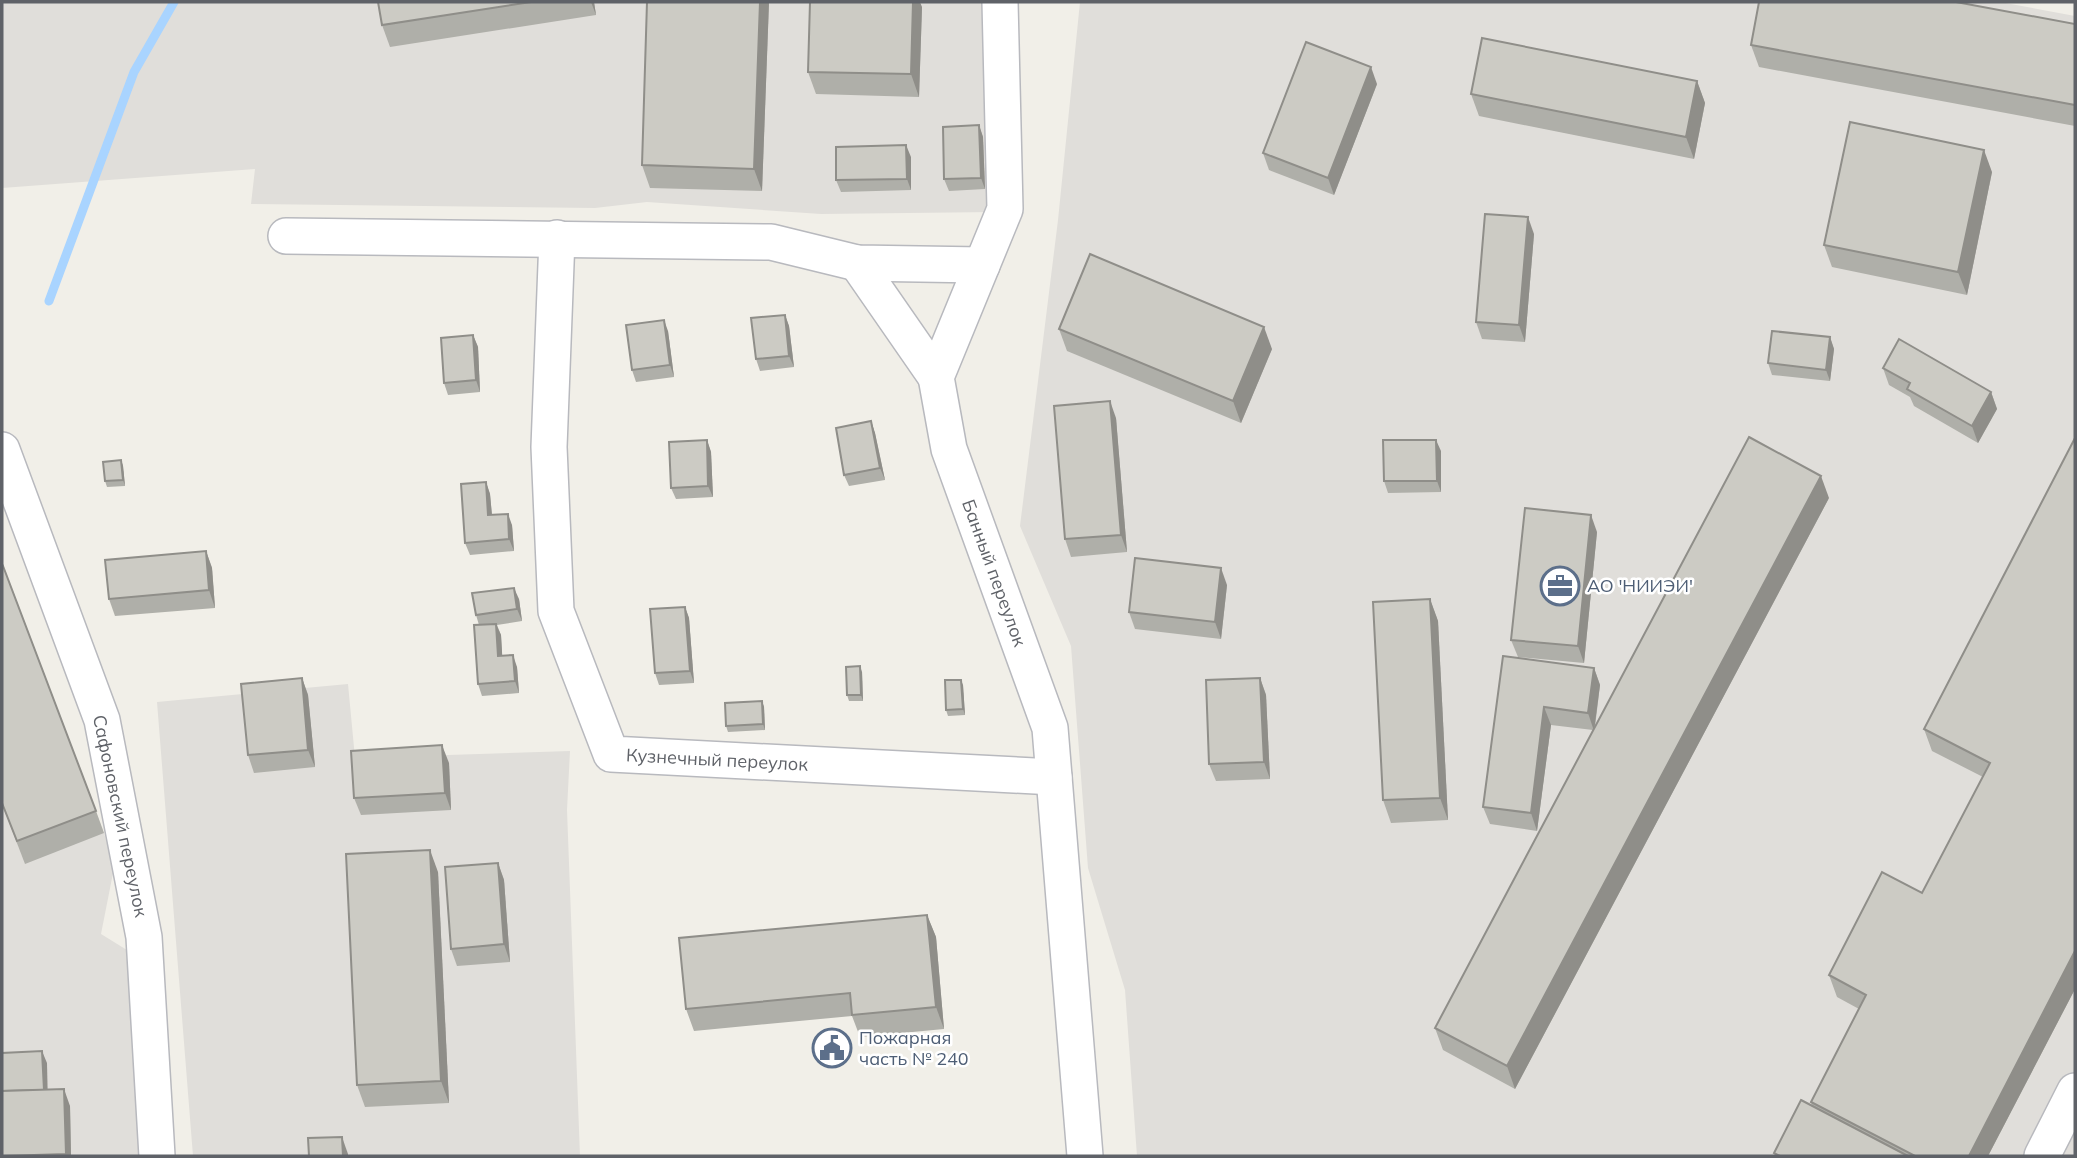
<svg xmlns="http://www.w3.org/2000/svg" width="2077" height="1158" font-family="Mulish,sans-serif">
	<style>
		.industrial { fill: #e0deda }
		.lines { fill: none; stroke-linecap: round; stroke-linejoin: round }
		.stream { stroke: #a9d4ff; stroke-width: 9 }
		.minor-casing { stroke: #b8b9be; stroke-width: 38 }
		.minor { stroke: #fff; stroke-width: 35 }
		.wall { fill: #afafa9 }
		.shaded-wall { fill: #8f8e89 }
		.building { fill: #cccbc4; stroke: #8f8e89; stroke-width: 2 }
		.labels { text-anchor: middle; stroke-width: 5; stroke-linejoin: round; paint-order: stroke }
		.street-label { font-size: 18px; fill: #5f6268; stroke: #fff }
		.service-label { font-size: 18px; fill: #4e5e75; stroke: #fff; text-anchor: start }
	</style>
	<rect width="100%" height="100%" fill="#f1efe8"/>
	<g class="industrial">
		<polygon points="2,2 981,2 995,212 821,214 647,202 595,208 251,204 255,169 2,188"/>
		<polygon points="1080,2 2000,2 2075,16 2075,1156 1137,1156 1125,990 1088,868 1071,646 1020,526 1058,220"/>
		<polygon points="2,561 104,833 114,868 101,934 135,955 141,1156 2,1156"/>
		<polygon points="348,684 355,758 570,751 567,810 580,1156 193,1156 157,702"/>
	</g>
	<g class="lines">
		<polyline class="stream" points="49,301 134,72 174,2"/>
		<defs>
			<g id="minor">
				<polyline points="1000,2 1005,209 936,377 949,449 1050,728 1085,1156"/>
				<polyline points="286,236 771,242 857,263 982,265"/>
				<polyline points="557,238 549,447 556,611 611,754 1054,777"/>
				<polyline points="857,263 936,377"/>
				<polyline points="2,450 102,720 144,937 157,1156"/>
				<polyline points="2042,1156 2075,1091"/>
			</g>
		</defs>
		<use href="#minor" class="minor-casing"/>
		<use href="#minor" class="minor"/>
	</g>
	<g class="wall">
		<polygon points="378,2 594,2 596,15 390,47 382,25"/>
		<polygon points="769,2 762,191 650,188 642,165"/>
		<polygon points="922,7 919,97 816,94 808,72"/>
		<polygon points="2075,24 2075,126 1759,67 1751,45"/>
		<polygon points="1697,81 1705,103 1694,159 1479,116 1471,94"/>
		<polygon points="1377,84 1334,195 1269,170 1263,153"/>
		<polygon points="979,125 983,137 985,189 949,191 944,179"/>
		<polygon points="911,157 911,190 841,192 836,180"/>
		<polygon points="1992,172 1967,295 1832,267 1824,245"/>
		<polygon points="1534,234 1525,342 1482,339 1476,322"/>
		<polygon points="785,315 789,326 794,367 760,371 756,359"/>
		<polygon points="1059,329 1272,349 1241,423 1067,351"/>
		<polygon points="668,331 674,377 636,382 632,370"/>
		<polygon points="473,335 478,347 480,392 448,395 444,383"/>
		<polygon points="1830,337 1834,349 1830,381 1772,375 1768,363"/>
		<polygon points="1883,368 1991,392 1997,409 1978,443 1914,406 1910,397 1889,385"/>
		<polygon points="1116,418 1127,552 1071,557 1065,539"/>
		<polygon points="871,421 875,433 885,480 849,486 844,475"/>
		<polygon points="2075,438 2075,989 1988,1156 1775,1156 1774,1153 1812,1106 1811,1102 1859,1009 1837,997 1829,975 1922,893 1983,777 1932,751 1924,729"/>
		<polygon points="707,440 711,452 713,497 676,499 671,488"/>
		<polygon points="1441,451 1441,492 1388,493 1384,481"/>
		<polygon points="121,460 123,466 125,486 107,487 105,481"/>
		<polygon points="486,482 490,494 492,515 512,525 514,551 470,555 465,543"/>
		<polygon points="1829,498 1515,1089 1443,1050 1435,1028 1593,730 1551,725 1537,831 1490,824 1483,807 1503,656 1594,668 1600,685 1595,727"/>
		<polygon points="1597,532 1584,663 1518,657 1511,640"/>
		<polygon points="206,551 212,568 215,608 115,616 109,599"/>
		<polygon points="1227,585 1221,639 1135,629 1129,612"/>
		<polygon points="519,599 522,621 497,625 501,635 502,656 517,667 519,693 482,696 478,684 479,625 476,615"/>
		<polygon points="1430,599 1438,621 1448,820 1391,823 1383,800"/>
		<polygon points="685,607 689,618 694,683 659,685 655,673"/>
		<polygon points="862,672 863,701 849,701 847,695"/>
		<polygon points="302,678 308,695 315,767 254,773 248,755"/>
		<polygon points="1260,678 1266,695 1270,779 1216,781 1209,764"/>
		<polygon points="963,685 965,715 948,716 946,710"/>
		<polygon points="762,701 764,707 765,730 728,732 726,726"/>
		<polygon points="449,763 451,810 361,815 354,798"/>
		<polygon points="2,804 96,811 104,833 25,864"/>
		<polygon points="498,863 504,880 510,962 457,966 451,949"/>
		<polygon points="438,872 449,1103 365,1107 357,1085"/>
		<polygon points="927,915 936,937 944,1029 860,1037 852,1016 694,1031 686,1009"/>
		<polygon points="47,1063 47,1090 70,1106 71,1156 2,1156"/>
	</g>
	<g class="shaded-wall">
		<polygon points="591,2 594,2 596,15"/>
		<polygon points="760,2 769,2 762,191 754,169"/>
		<polygon points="913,2 920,2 922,7 919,97 911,74"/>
		<polygon points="1371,67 1377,84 1334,195 1328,178"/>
		<polygon points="1697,81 1705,103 1694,159 1686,137"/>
		<polygon points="979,125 983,137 985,189 981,178"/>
		<polygon points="906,145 911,157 911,190 907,179"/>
		<polygon points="1984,150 1992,172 1967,295 1958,272"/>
		<polygon points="1528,217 1534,234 1525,342 1519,325"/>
		<polygon points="785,315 789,326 794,367 789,356"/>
		<polygon points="664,320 668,331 674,377 670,365"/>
		<polygon points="1264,327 1272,349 1241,423 1233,401"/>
		<polygon points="473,335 478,347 480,392 476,380"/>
		<polygon points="1830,337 1834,349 1830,381 1826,370"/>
		<polygon points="1991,392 1997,409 1978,443 1972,426"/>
		<polygon points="1110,401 1116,418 1127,552 1121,535"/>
		<polygon points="871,421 875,433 885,480 880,468"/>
		<polygon points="707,440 711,452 713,497 708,486"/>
		<polygon points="1436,440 1441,451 1441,492 1437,481"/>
		<polygon points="121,460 123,466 125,486 123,480"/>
		<polygon points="1821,476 1829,498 1515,1089 1507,1066"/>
		<polygon points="486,482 490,494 493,527 488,515"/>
		<polygon points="508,514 512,525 514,551 509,539"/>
		<polygon points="1591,515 1597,532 1584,663 1578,646"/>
		<polygon points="206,551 212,568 215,608 209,590"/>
		<polygon points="1221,568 1227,585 1221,639 1215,622"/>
		<polygon points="514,588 519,599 522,621 517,609"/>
		<polygon points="1430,599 1438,621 1448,820 1440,798"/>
		<polygon points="685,607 689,618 694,683 690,671"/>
		<polygon points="496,624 501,635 503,668 498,656"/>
		<polygon points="513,655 517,667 519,693 515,681"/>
		<polygon points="860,666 862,672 863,701 861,695"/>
		<polygon points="1594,668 1600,685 1594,731 1588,713"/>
		<polygon points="302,678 308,695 315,767 308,750"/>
		<polygon points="1260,678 1266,695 1270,779 1264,762"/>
		<polygon points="961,680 963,685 965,715 963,709"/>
		<polygon points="762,701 764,707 765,730 763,724"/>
		<polygon points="1544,707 1551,725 1537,831 1531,813"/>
		<polygon points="442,745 449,763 451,810 445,793"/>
		<polygon points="430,850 438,872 449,1103 441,1081"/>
		<polygon points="498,863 504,880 510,962 504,944"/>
		<polygon points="927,915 936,937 944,1029 936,1007"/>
		<polygon points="2075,951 2075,989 1988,1156 1969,1156"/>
		<polygon points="42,1051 47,1063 48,1107 44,1095"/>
		<polygon points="64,1089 70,1106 71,1156 66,1156 66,1154"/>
		<polygon points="342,1137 348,1154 348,1156 343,1156"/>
	</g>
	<g class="building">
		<polygon points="378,2 531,2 382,25"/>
		<polygon points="647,2 760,2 754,169 642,165"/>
		<polygon points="810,2 913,2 911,74 808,72"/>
		<polygon points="1759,2 1956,2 2075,24 2075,105 1751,45"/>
		<polygon points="1482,38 1697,81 1686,137 1471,94"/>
		<polygon points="1306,42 1371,67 1328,178 1263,153"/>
		<polygon points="1850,122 1984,150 1958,272 1824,245"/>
		<polygon points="979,125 981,178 944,179 943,127"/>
		<polygon points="906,145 907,179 836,180 836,147"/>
		<polygon points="1485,214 1528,217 1519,325 1476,322"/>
		<polygon points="1090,254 1264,327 1233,401 1059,329"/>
		<polygon points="785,315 789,356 756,359 751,318"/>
		<polygon points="664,320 670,365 632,370 626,325"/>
		<polygon points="1772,331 1830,337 1826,370 1768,363"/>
		<polygon points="473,335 476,380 444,383 441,338"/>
		<polygon points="1899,339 1991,392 1972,426 1907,389 1910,383 1883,368"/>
		<polygon points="1110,401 1121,535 1065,539 1054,406"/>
		<polygon points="871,421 880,468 844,475 836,428"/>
		<polygon points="1749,437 1821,476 1507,1066 1435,1028"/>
		<polygon points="2075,438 2075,951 1969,1156 1915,1156 1811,1102 1866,995 1829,975 1882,872 1922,893 1990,763 1924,729"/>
		<polygon points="707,440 708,486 671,488 669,442"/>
		<polygon points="1383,440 1436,440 1437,481 1384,481"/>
		<polygon points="121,460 123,480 105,481 103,462"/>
		<polygon points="486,482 488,515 508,514 509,539 465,543 461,484"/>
		<polygon points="1525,508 1591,515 1578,646 1511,640"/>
		<polygon points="206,551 209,590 109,599 105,560"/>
		<polygon points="1135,558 1221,568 1215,622 1129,612"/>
		<polygon points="3,566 96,811 17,841 2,803 2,567"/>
		<polygon points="514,588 517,609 476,615 472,593"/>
		<polygon points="1430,599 1440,798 1383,800 1373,602"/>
		<polygon points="685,607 690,671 655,673 650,609"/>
		<polygon points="496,624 498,656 513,655 515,681 478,684 474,625"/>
		<polygon points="1503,656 1594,668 1588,713 1544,707 1531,813 1483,807"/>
		<polygon points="860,666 861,695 847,695 846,667"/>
		<polygon points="302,678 308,750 248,755 241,684"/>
		<polygon points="1260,678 1264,762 1209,764 1206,680"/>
		<polygon points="945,680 961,680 963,709 946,710"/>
		<polygon points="762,701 763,724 726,726 725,703"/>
		<polygon points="442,745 445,793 354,798 351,751"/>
		<polygon points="430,850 441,1081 357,1085 346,854"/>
		<polygon points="498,863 504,944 451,949 445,867"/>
		<polygon points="927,915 936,1007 852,1015 850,993 686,1009 679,938"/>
		<polygon points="42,1051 44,1090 2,1091 2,1053"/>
		<polygon points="64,1089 66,1154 2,1156 2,1091"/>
		<polygon points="1801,1100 1908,1156 1780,1156 1774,1153"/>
		<polygon points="342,1137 343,1156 309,1156 308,1138"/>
	</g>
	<defs>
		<symbol id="office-ring" viewBox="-11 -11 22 22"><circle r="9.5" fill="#fff" stroke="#5c6f8a" stroke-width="1.5"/><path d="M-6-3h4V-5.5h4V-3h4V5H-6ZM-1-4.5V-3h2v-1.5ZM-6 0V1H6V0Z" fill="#5c6f8a"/></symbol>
		<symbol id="civic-ring" viewBox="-11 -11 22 22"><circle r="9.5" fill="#fff" stroke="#5c6f8a" stroke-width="1.5"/><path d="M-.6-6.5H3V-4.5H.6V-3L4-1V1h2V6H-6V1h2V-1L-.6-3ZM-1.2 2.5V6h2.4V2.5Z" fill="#5c6f8a"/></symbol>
	</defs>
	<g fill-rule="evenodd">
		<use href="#office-ring" x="1538" y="564" width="44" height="44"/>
		<use href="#civic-ring" x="810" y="1026" width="44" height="44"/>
	</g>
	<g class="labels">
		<g class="street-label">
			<text transform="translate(994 573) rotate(70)" y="6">Банный переулок</text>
			<text transform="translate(717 760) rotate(3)" y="6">Кузнечный переулок</text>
			<text transform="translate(120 816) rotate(78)" y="6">Сафоновский переулок</text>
		</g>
		<g class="service-label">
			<text x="1587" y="592">АО 'НИИЭИ'</text>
			<text x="859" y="1044">Пожарная<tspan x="859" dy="21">часть № 240</tspan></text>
		</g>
	</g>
	<rect width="2077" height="1158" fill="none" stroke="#5f6268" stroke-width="7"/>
</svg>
